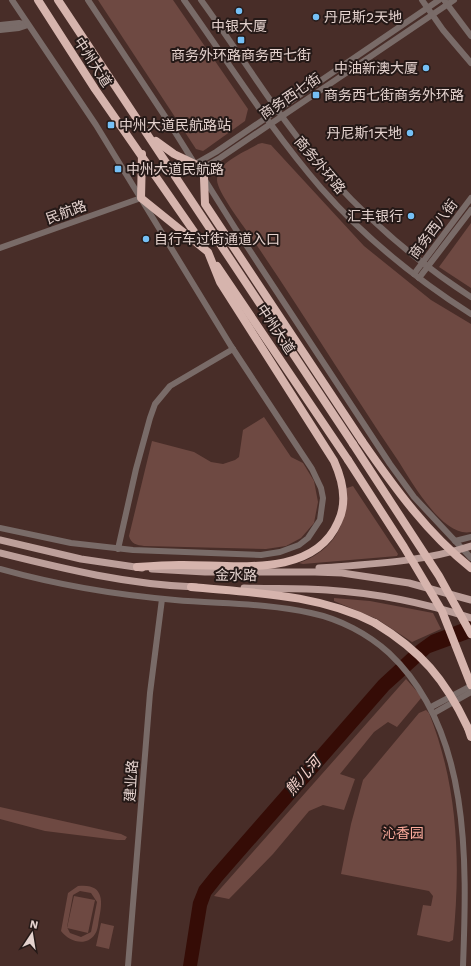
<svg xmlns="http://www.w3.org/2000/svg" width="471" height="966" font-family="'Work Sans','Noto Sans SC',sans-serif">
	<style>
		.green { fill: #6e4942; fill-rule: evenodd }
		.water { fill: #350c06 }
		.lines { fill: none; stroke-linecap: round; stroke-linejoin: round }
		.minor { stroke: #796b68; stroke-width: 6 }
		.major { stroke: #bc9f9a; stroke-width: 7 }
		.highway { stroke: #d6b4ad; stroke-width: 8 }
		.highway-bridge { stroke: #d6b4ad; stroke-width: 8 }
		.poi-dot { fill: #75c0f6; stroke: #251917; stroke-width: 1.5 }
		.labels { text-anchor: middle; stroke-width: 4; stroke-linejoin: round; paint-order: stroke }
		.poi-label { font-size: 14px; fill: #e4d2ce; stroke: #251917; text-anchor: start }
		.street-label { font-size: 14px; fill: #e4d2ce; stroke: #251917 }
		.park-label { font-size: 14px; fill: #fdac9d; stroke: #251917 }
		.water-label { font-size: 15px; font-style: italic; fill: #f8d6cf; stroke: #251917 }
	</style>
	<rect width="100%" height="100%" fill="#482d28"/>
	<g class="green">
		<polygon points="98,0 173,0 248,109 245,121 206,149 203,151 196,149"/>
		<path d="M262 143 271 145 364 246 431 300 471 324V532C442 538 411 480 397 459 347 385 300 308 249 234 242 224 217 191 217 180 217 162 245 152 258 144Z"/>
		<polygon points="471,223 471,288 439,267"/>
		<path d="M264 417 291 457 303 463 314 481 318 502 314 523 301 538 286 546 266 549 144 546C137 545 131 544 129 536L152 441 194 452 211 462 223 464 235 460 239 457 243 430Z"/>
		<path d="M353 486 398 554 397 556 303 564 299 563C335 550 347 524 347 488Z"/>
		<polygon points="334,598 370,601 433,613 441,629 412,642 377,619 334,601"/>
		<polygon points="406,679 422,697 397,727 388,722 374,732 340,774 355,779 344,810 323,805 309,811 273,854 229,899 214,896"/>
		<path d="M426 710 429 713C458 786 461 863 453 940L449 942 417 935 423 905 431 906 433 896 429 891 341 874 351 824 363 780 419 713Z"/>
		<polygon points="0,807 121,834 127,837 125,840 117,840 45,831 0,819"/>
		<path d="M78 886C104 883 103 901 99 919 98 924 98 930 95 934 87 947 69 942 61 931L68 893ZM80 891 91 893 97 902 91 932 81 937 70 933 67 927 73 895Z"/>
		<polygon points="74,896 95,900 88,933 67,928"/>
		<polygon points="101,923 114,926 109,949 96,946"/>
	</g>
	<polygon class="water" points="471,620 471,638 430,653 389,690 222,881 211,895 207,906 197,966 183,966 193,902 199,887 211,872 379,680 417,645 431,635"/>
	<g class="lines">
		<g class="minor">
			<polyline points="88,0 168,121 235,228 390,464 414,497 471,558"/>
			<path d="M184 0C229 63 270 129 321 188 364 237 416 279 471 314"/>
			<path d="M201 0C244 59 283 125 332 179 373 224 420 264 471 297"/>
			<polyline points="422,0 443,30 471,63"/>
			<polyline points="444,0 471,36"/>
			<polyline points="0,25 19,23 27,25"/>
			<polyline points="0,30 19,28 28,25"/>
			<polyline points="195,164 216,152 439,0"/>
			<polyline points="199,170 220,158 454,0"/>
			<polyline points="0,248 141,198"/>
			<polyline points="414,274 471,198"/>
			<polyline points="419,278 471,210"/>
			<polyline points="0,528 71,543 133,550 261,555 280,552 299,545 308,538 320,520 323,498 321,488 312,469 231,346 96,125 12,0"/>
			<polyline points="455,541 471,537"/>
			<polyline points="118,549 136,469 150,418 155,404 170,386 233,349"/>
			<path d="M0 569C57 585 116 595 175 600 220 604 267 603 311 613 340 619 368 634 389 653 471 730 467 860 463 966"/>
			<polyline points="433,706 471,686"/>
			<polyline points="436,712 471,692"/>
			<polyline points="128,966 150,693 162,599"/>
		</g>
		<g class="major">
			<polyline points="0,540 81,559 142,568"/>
			<path d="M0 553C64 569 130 585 196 587"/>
			<path d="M319 568C371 564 422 562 471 546"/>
			<polyline points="152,569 205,572 315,572 342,573 409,583 471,600"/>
			<path d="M244 588C272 589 300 588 327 590 375 593 425 603 471 618"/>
		</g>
		<g class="highway">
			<polyline points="38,0 95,89 204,246"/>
			<polyline points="58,0 353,444"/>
			<polyline points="156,141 174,154 195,164"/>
			<polyline points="204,178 205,204 362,441"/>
			<polyline points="217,266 348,460"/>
			<path d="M137 567C151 566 165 565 179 565 230 564 313 580 338 522 348 502 343 481 334 461L220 282 208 252 141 198 142 154"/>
			<path d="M191 587C254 593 318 594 375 623"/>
			<polyline points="468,728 471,737"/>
		</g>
		<g class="highway-bridge">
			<path d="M362 441C394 487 427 533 471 568"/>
			<polyline points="353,444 439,576 471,634"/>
			<polyline points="348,460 404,547 442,611 471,685"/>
			<path d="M375 623C421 651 445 679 468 728"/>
		</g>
	</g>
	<g class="poi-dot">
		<circle cx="239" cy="11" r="4"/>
		<circle cx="316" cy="17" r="4"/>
		<rect x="237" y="36" width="8" height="8" rx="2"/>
		<circle cx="426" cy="68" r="4"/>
		<rect x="312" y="91" width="8" height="8" rx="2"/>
		<rect x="107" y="121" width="8" height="8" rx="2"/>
		<circle cx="410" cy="133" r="4"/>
		<rect x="114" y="165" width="8" height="8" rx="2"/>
		<circle cx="411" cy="216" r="4"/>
		<circle cx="146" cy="239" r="4"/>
	</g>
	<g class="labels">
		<g class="poi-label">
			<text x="324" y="22">丹尼斯2天地</text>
			<text x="239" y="31" text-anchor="middle">中银大厦</text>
			<text x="241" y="60" text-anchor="middle">商务外环路商务西七街</text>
			<text x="418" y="73" text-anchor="end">中油新澳大厦</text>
			<text x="324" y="100">商务西七街商务外环路</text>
			<text x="119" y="130">中州大道民航路站</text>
			<text x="402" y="138" text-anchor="end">丹尼斯1天地</text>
			<text x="126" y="174">中州大道民航路</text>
			<text x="403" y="221" text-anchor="end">汇丰银行</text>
			<text x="154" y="244">自行车过街通道入口</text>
		</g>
		<g class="street-label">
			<text transform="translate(93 62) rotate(57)" y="5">中州大道</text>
			<text transform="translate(290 96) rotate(-34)" y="5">商务西七街</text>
			<text transform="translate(320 165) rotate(50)" y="5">商务外环路</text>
			<text transform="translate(66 212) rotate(-20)" y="5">民航路</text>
			<text transform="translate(433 229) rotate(-53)" y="5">商务西八街</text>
			<text transform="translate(276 329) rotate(56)" y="5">中州大道</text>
			<text transform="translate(236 575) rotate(1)" y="5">金水路</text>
			<text transform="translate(131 781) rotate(-86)" y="5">建业路</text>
		</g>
		<g class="park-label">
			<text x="403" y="838">沁香园</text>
		</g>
		<g class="water-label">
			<text transform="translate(303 776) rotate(-49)" y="5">熊儿河</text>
		</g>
	</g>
	<g transform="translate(32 934) rotate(12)" stroke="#251917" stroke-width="3" paint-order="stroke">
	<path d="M0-3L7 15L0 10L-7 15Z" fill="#e4d2ce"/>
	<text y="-6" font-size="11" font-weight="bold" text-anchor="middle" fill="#e4d2ce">N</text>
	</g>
</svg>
